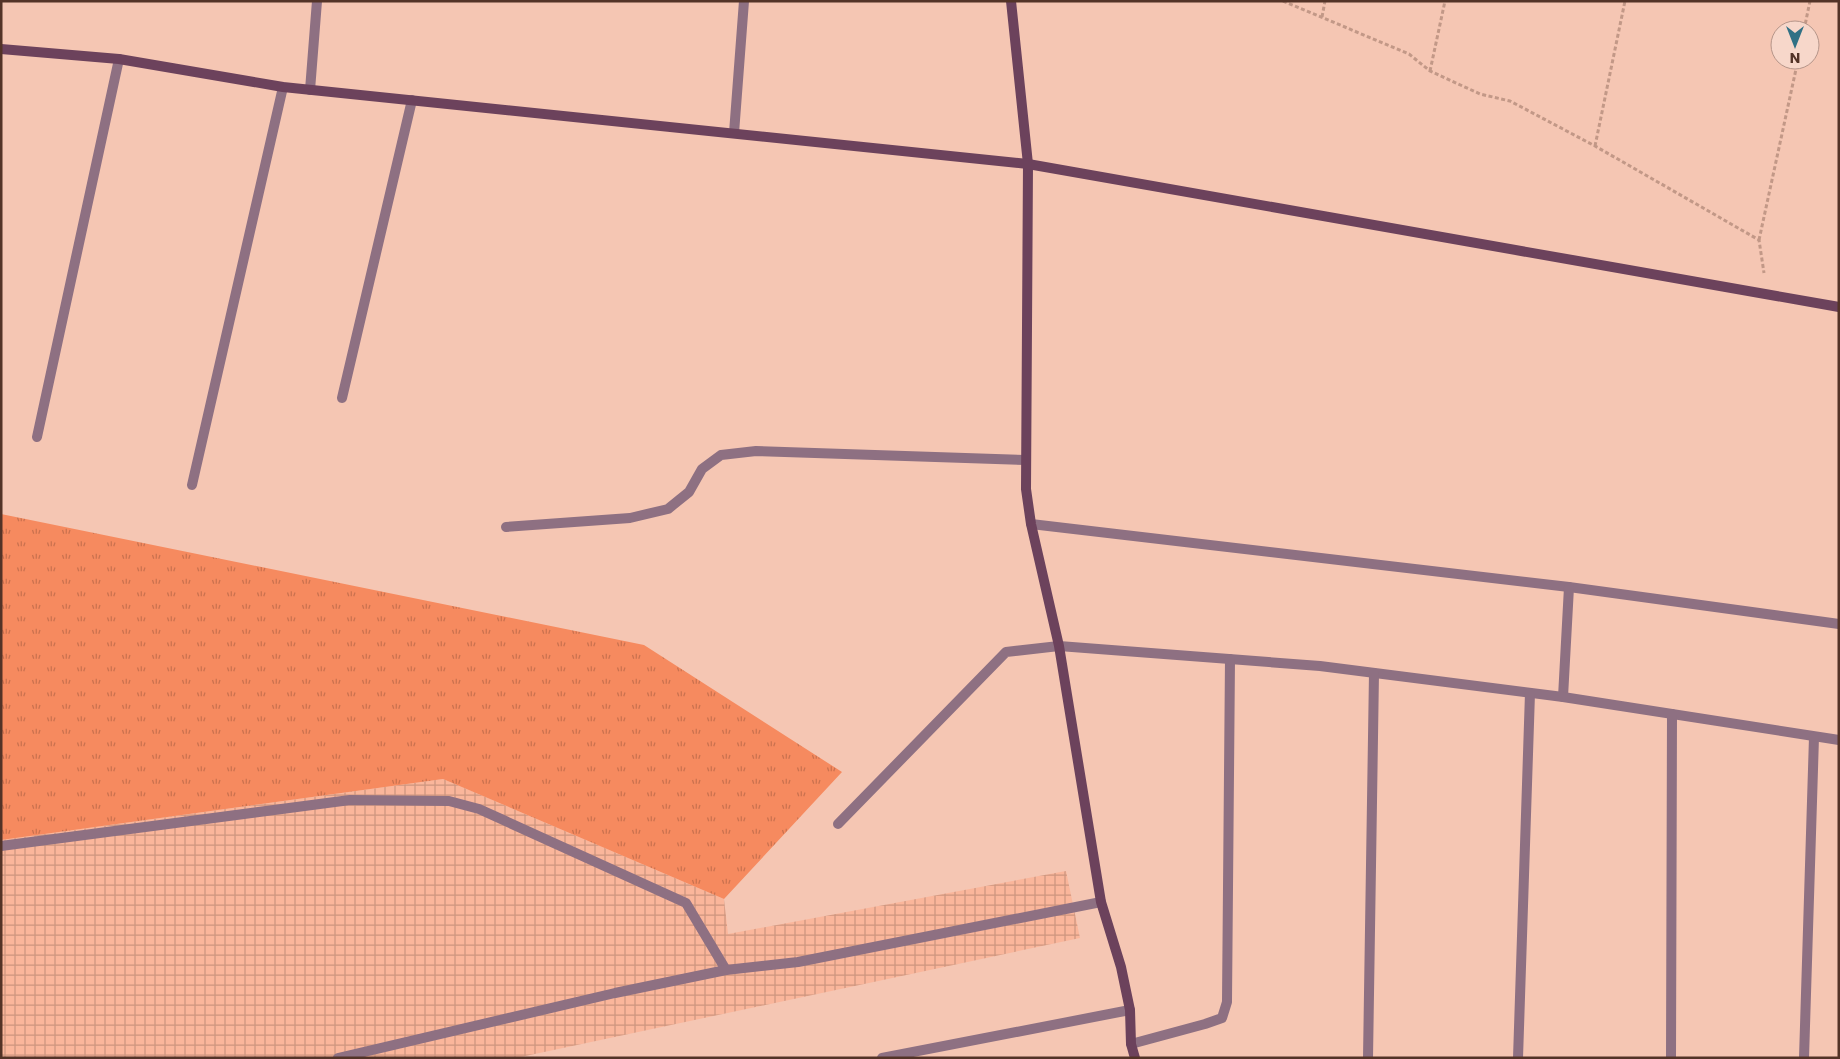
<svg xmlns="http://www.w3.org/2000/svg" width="1840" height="1059" font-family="Poppins,sans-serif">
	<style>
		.industrial { fill: url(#industrial-grid) }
		.grass { fill: url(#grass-tufts) }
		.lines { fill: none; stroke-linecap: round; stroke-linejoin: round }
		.path { stroke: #c29887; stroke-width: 3; stroke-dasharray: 4 2.5; stroke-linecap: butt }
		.lane { stroke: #8e7082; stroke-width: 10 }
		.street { stroke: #8e7082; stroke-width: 10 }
		.secondary { stroke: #6c425c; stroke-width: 10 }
	</style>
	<defs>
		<pattern id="industrial-grid" width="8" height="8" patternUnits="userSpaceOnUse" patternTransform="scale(1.25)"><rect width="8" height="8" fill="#fab69b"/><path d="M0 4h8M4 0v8" fill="none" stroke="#cd957e"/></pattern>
		<pattern id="grass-tufts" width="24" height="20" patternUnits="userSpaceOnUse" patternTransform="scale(1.25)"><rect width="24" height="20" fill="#f68a5f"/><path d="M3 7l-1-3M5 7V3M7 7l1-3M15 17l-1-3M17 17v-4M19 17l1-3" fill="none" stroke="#ca714e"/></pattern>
	</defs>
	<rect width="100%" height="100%" fill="#f5c6b3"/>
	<polygon class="industrial" points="443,779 724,899 728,934 1066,871 1080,938 516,1058 1,1058 1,840"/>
	<polygon class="grass" points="1,514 644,645 842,772 724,899 443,779 1,840"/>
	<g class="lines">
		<g class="path">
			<polyline points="1283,1 1409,54 1430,71 1480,94 1510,101 1595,146 1759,240 1764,273"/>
			<polyline points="1322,17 1325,1"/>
			<polyline points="1804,30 1810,1"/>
			<polyline points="1430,71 1445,1"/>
			<polyline points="1595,146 1625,1"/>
			<polyline points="1759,240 1798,60"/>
		</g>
		<g class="lane">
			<polyline points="734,133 744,1"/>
			<polyline points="37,437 119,59"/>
			<polyline points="192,485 283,87"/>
			<polyline points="506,527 630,518 668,509 689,492 702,469 721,455 756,451 1026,460"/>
			<polyline points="1,846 350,800 449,801 479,809 686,903 726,970"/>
			<polyline points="338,1058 615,993 726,970 798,962 1101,902"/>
		</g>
		<g class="street">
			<polyline points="310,90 317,1"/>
			<polyline points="342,398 412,100"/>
			<polyline points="1031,524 1569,587 1839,624"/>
			<polyline points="1563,697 1569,587"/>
			<polyline points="838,824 1006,652 1059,646 1320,666 1563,697 1839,740"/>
			<polyline points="1131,1044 1205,1024 1222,1018 1227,1002 1230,659"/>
			<polyline points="882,1058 1130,1010"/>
			<polyline points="1368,1058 1374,673"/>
			<polyline points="1518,1058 1530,693"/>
			<polyline points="1671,1058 1672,714"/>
			<polyline points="1804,1058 1814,737"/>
		</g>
		<g class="secondary">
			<polyline points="1011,1 1028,164 1026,489 1031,524 1059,646 1101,902 1121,967 1130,1010 1131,1044 1135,1058"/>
			<polyline points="1,49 119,59 283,87 1028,164 1839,307"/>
		</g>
	</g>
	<rect width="1840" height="1059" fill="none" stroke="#533327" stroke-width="5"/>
	<g transform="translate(1795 45) rotate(180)"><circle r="24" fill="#f7d7ca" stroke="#b59589"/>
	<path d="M0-4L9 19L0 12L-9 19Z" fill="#317185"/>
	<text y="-8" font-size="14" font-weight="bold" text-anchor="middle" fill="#533327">N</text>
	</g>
</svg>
